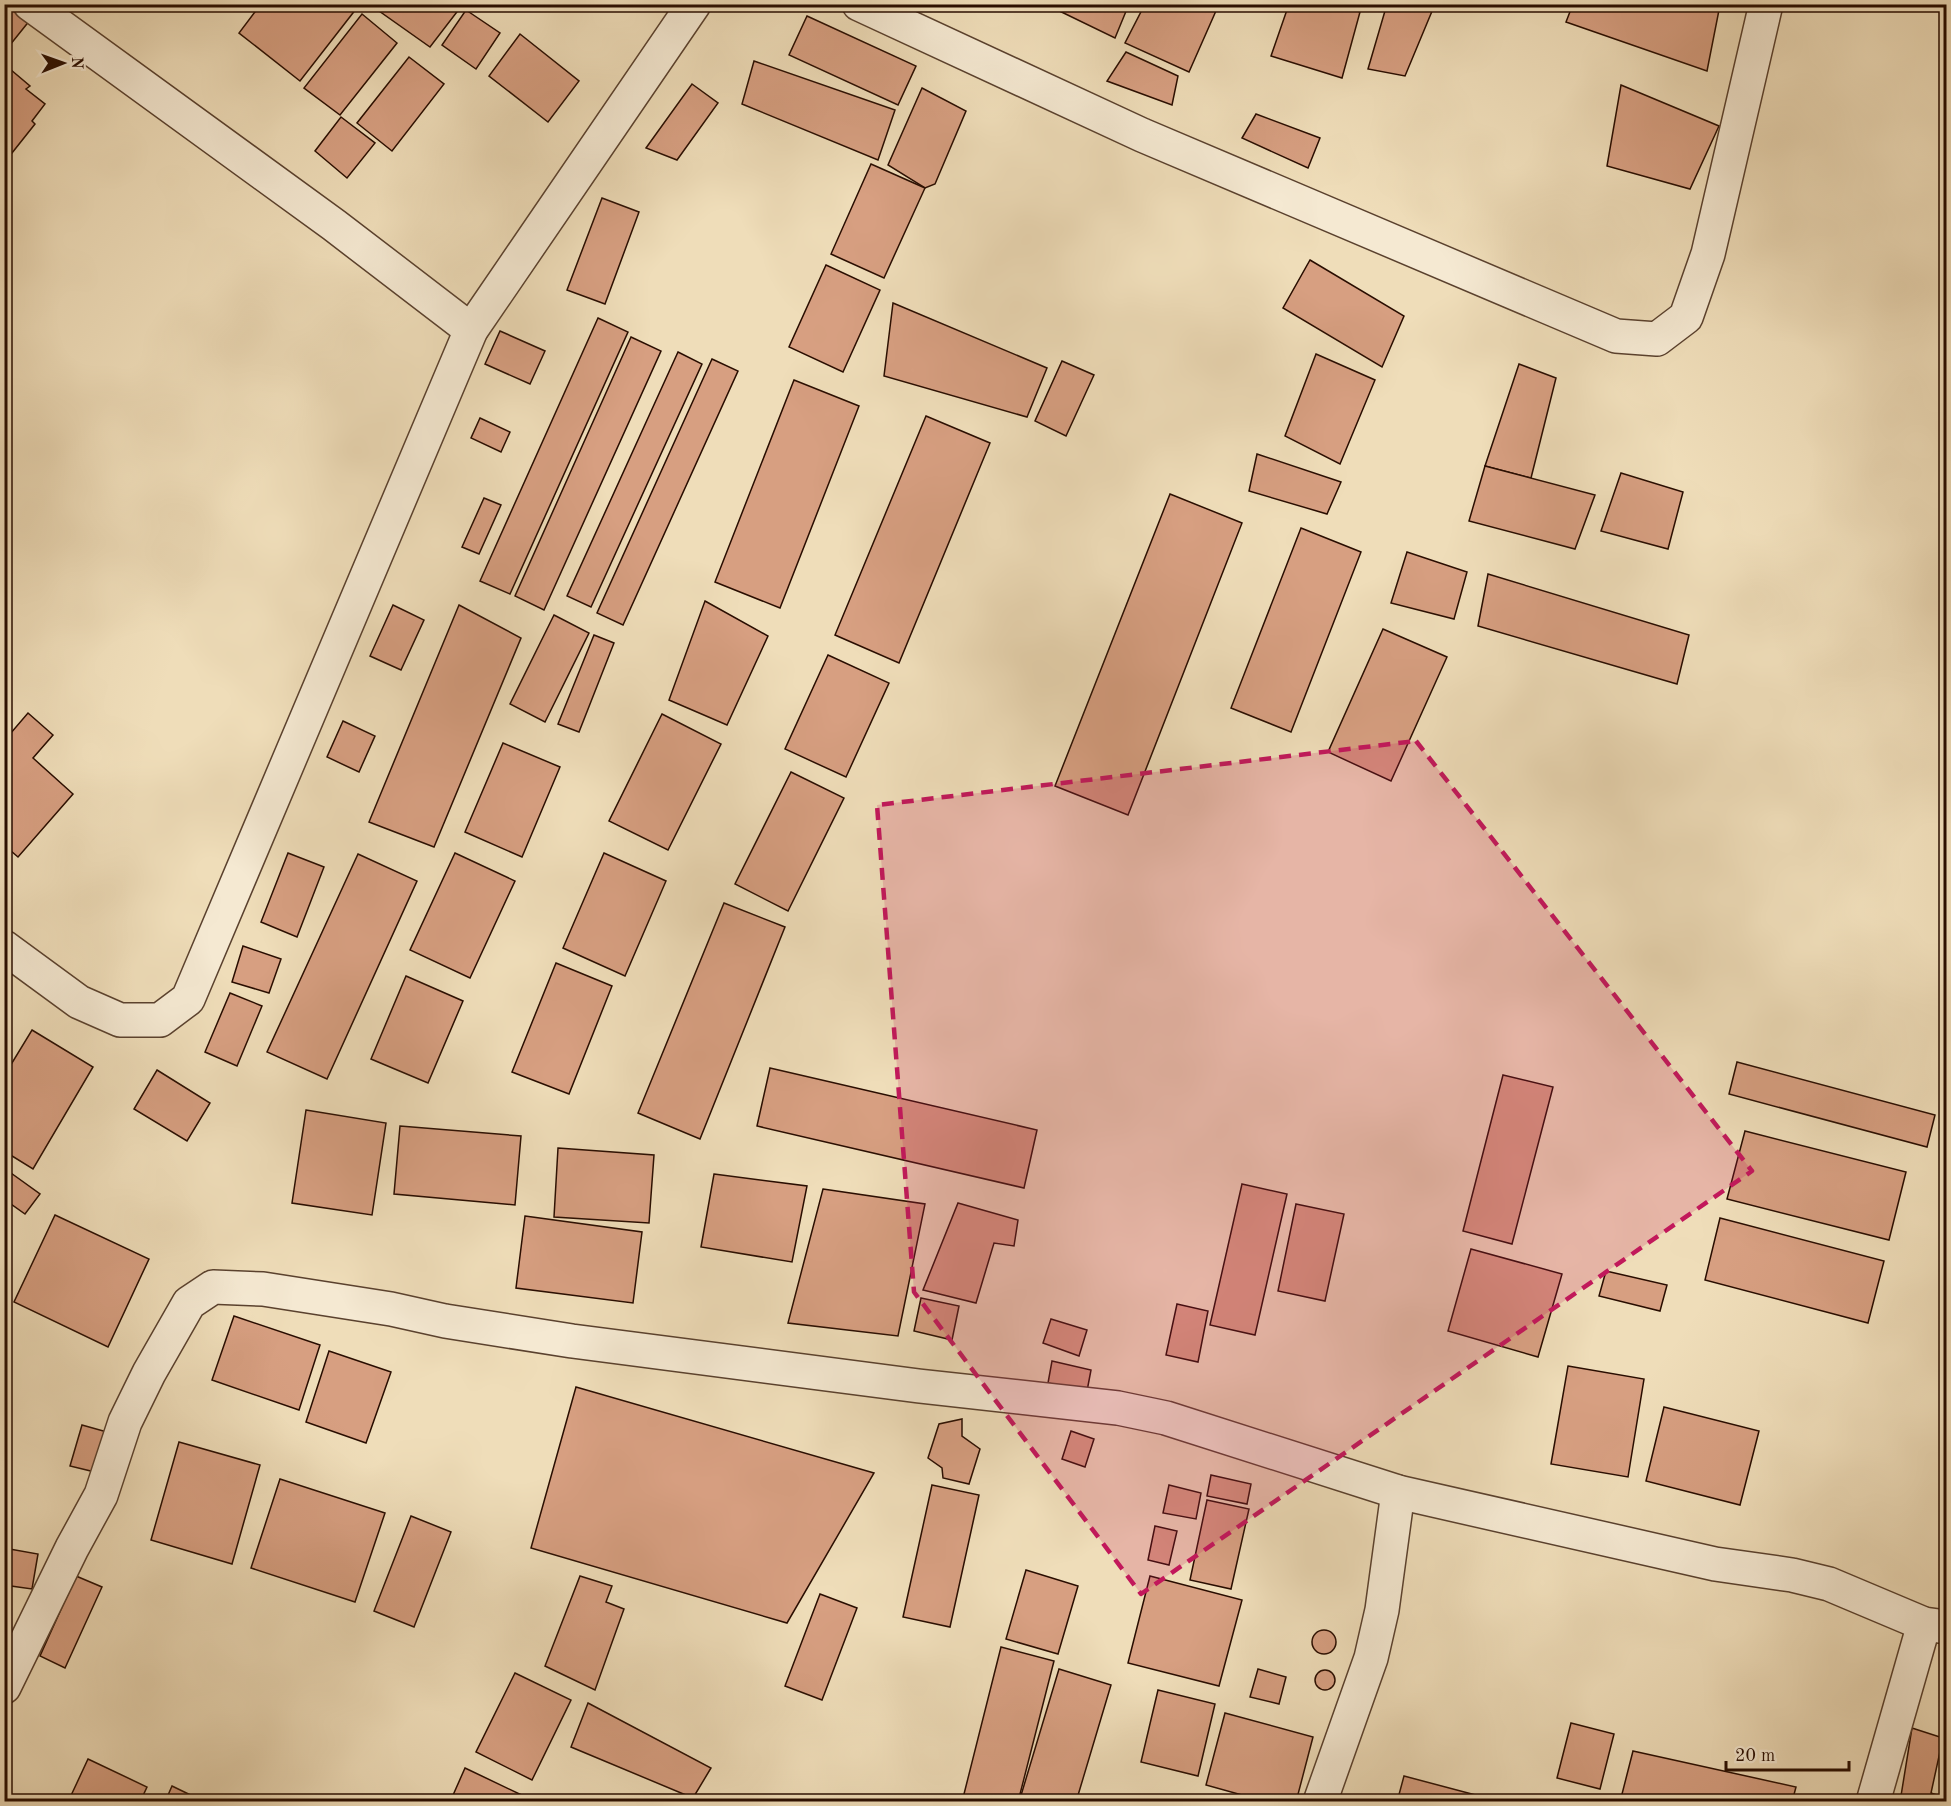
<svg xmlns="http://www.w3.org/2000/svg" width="1951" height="1806" font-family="'Old Standard TT',serif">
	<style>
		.building { fill: #d79f81; stroke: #290d00; stroke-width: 1.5 }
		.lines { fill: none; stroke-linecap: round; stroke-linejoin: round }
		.minor-casing { stroke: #5a412e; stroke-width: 36 }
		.minor { stroke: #f5e9d2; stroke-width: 33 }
		.marked { fill: #c2185b; fill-opacity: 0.2; stroke: #c2185b; stroke-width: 4.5; stroke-dasharray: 12 8; stroke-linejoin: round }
	</style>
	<rect width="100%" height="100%" fill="#efddb9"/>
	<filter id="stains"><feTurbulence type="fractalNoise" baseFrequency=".00333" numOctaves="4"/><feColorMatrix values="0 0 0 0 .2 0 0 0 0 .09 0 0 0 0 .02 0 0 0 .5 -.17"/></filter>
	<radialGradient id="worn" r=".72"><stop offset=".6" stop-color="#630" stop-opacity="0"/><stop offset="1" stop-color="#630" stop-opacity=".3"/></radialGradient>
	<g class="building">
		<polygon points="7,4 11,4 30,20 10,45 4,41 4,8"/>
		<polygon points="261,4 350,4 356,9 300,81 239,33"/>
		<polygon points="373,4 463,4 430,47 372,6"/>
		<polygon points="1045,4 1129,4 1115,38"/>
		<polygon points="1145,4 1219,4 1189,72 1125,43"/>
		<polygon points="1289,4 1337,4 1360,12 1342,78 1271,56"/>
		<polygon points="1387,4 1435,4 1405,76 1368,69"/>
		<polygon points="1573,4 1720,5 1707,71 1566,22"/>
		<polygon points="466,10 500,33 476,69 442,45"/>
		<polygon points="362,14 397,43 340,115 304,88"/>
		<polygon points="807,16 916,66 898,105 789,55"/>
		<polygon points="520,34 579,81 548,122 489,76"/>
		<polygon points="1126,52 1178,76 1172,105 1107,81"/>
		<polygon points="409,57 444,84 392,151 357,123"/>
		<polygon points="754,61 895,110 878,160 742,104"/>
		<polygon points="4,64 30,86 26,89 45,104 32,121 35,124 4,163"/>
		<polygon points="692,84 718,103 677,160 646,148"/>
		<polygon points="1621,85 1719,126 1690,189 1607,166"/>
		<polygon points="922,88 966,111 935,184 925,188 888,165"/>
		<polygon points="1256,114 1320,138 1308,168 1242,138"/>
		<polygon points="341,117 375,143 347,178 315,151"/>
		<polygon points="871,164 925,188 884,278 831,254"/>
		<polygon points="602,198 639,212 605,304 567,290"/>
		<polygon points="1310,260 1404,316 1382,367 1283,308"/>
		<polygon points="826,265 880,290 843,372 789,347"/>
		<polygon points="893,303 1047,368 1027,417 884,376"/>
		<polygon points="598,318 628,332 510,594 480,581"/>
		<polygon points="500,331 545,351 530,384 485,364"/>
		<polygon points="631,337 661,351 544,610 515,596"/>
		<polygon points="678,352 702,364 591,607 567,596"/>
		<polygon points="1316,354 1375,380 1340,464 1285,436"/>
		<polygon points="712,359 738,371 623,625 597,613"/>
		<polygon points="1062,361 1094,375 1066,436 1035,421"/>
		<polygon points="1519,364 1556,378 1531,478 1485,466"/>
		<polygon points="794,380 859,406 780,608 715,582"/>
		<polygon points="926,416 990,443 899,663 835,635"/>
		<polygon points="480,418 510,432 501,452 471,438"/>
		<polygon points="1257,454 1341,482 1327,514 1249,491"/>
		<polygon points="1485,466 1595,495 1575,549 1469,521"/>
		<polygon points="1621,473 1683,492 1668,549 1601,531"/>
		<polygon points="1170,494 1242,523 1128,815 1055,786"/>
		<polygon points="484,498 501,505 479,554 462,547"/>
		<polygon points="1301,528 1361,552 1291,732 1231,708"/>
		<polygon points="1407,552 1467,572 1454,619 1391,603"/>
		<polygon points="1488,574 1689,635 1677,684 1478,626"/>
		<polygon points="705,601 768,636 727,725 669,700"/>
		<polygon points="393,605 424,620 401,670 370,656"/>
		<polygon points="459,605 521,638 434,847 369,822"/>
		<polygon points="554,615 589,633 545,722 510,704"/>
		<polygon points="1383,629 1447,657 1391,781 1328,752"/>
		<polygon points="594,635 614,643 579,732 558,724"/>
		<polygon points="828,655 889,683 846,777 785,749"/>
		<polygon points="28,713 53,735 33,758 73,794 18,857 4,845 4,741"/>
		<polygon points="662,714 721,744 668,850 609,821"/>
		<polygon points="343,721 375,736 359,772 327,757"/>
		<polygon points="503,743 560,767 522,857 465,832"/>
		<polygon points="791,772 844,798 788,911 735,884"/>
		<polygon points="288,853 324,867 297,937 261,922"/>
		<polygon points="455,853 515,881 470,978 410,950"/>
		<polygon points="604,853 666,881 625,976 563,948"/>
		<polygon points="358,854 417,881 327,1079 267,1052"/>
		<polygon points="724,903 785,927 700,1139 638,1113"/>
		<polygon points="243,946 281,959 269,993 232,982"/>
		<polygon points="556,963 612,986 569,1094 512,1072"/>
		<polygon points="406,976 463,1001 428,1083 371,1059"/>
		<polygon points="230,993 262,1006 237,1066 205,1052"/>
		<polygon points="32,1030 93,1067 33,1169 4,1151 4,1076"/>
		<polygon points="1737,1062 1935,1115 1927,1147 1729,1094"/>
		<polygon points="770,1068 1037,1130 1024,1188 757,1126"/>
		<polygon points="157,1070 210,1103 187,1141 134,1109"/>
		<polygon points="1503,1075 1553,1087 1512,1244 1463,1231"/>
		<polygon points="306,1110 386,1123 372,1215 292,1203"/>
		<polygon points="400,1126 521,1136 515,1205 394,1194"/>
		<polygon points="1745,1131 1906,1172 1889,1240 1727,1199"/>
		<polygon points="558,1148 654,1155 649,1223 554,1217"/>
		<polygon points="4,1168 40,1194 25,1214 4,1199"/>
		<polygon points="714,1174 807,1186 792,1262 701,1247"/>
		<polygon points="1242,1184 1287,1194 1255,1335 1210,1325"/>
		<polygon points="823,1189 925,1204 898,1336 788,1323"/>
		<polygon points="958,1203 1018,1220 1014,1246 994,1243 976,1303 923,1290"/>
		<polygon points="1296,1204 1344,1214 1325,1301 1278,1291"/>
		<polygon points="55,1215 149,1259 108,1347 14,1302"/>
		<polygon points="525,1216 642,1232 633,1303 516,1288"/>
		<polygon points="1720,1218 1884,1261 1868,1323 1705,1280"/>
		<polygon points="1471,1249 1562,1274 1538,1357 1448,1331"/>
		<polygon points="1606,1271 1667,1285 1660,1311 1599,1296"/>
		<polygon points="921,1298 959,1306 952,1340 914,1331"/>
		<polygon points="1177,1304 1208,1311 1198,1362 1166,1355"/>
		<polygon points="234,1316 320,1345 299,1410 212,1380"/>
		<polygon points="1051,1319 1087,1330 1079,1356 1043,1343"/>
		<polygon points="329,1351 391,1372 366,1443 306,1422"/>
		<polygon points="1052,1361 1091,1370 1087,1391 1048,1383"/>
		<polygon points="1568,1366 1644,1379 1628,1477 1551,1464"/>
		<polygon points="576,1387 874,1473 787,1623 531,1548"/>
		<polygon points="1664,1407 1759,1431 1740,1505 1646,1481"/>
		<polygon points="962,1419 962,1436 980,1449 969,1484 943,1478 942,1468 928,1458 939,1424"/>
		<polygon points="82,1425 107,1432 95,1472 70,1466"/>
		<polygon points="1071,1431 1094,1439 1085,1467 1062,1459"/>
		<polygon points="179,1442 260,1465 232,1564 151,1540"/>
		<polygon points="1211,1475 1251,1484 1247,1504 1207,1496"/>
		<polygon points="280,1479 385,1513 355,1602 251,1568"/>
		<polygon points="932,1485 979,1495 950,1627 903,1617"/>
		<polygon points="1169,1485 1201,1493 1196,1519 1163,1513"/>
		<polygon points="1207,1500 1249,1509 1231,1589 1190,1580"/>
		<polygon points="411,1516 451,1532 414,1627 374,1611"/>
		<polygon points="1155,1526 1177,1531 1169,1565 1148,1560"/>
		<polygon points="4,1548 38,1554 32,1589 4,1585"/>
		<polygon points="1026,1570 1078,1586 1058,1654 1006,1639"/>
		<polygon points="76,1576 102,1587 65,1668 40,1656"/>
		<polygon points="580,1576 612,1586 606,1602 624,1609 595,1690 545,1666"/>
		<polygon points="1150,1576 1242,1600 1219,1686 1128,1663"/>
		<polygon points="820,1594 857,1608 822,1700 785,1686"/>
		<circle cx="1324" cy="1642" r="12"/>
		<polygon points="1001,1647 1054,1661 1018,1802 977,1802 963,1798"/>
		<polygon points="1059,1669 1111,1685 1076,1802 1019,1802"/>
		<polygon points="1258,1669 1286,1677 1279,1704 1250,1697"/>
		<circle cx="1325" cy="1680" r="10"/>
		<polygon points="515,1673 571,1700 532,1780 476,1752"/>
		<polygon points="1158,1690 1215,1704 1198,1776 1141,1762"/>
		<polygon points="588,1703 711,1768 693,1798 571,1747"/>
		<polygon points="1225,1713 1313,1737 1296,1802 1267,1802 1206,1785"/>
		<polygon points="1571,1723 1614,1734 1600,1789 1557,1778"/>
		<polygon points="1912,1728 1943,1738 1931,1793 1946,1798 1946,1802 1900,1802"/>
		<polygon points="1633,1751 1796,1787 1792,1802 1636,1802 1621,1798"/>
		<polygon points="88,1759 147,1787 140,1802 68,1802"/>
		<polygon points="465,1768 530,1799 529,1802 450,1802"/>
		<polygon points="1404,1776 1502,1802 1397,1802"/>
		<polygon points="172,1786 203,1801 203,1802 165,1802"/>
	</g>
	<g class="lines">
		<defs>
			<g id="minor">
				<polyline points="30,4 334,225 471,330"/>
				<polyline points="859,4 1142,135 1616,336 1657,339 1686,317 1708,254 1766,4"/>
				<polyline points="4,947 79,1002 120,1020 160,1020 188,999 471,330 694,4"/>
				<polyline points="4,1687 72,1548 101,1495 125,1422 149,1373 189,1303 213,1287 263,1289 391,1309 445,1321 572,1341 919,1386 1118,1408 1166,1418 1398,1492 1715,1564 1792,1575 1829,1584 1924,1624 1946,1627"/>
				<polyline points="1320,1802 1371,1658 1382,1610 1398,1492"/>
				<polyline points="1873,1802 1924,1624"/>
			</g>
		</defs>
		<use href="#minor" class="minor-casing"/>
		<use href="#minor" class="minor"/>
	</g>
	<path class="marked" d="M1416 741 1752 1171 1141 1594 914 1292 877 805Z"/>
	<rect width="1951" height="1806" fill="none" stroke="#efddb9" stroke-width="24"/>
	<rect x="6" y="6" width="1939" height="1794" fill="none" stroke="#290d00" stroke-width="3"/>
	<rect x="12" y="12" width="1927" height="1782" fill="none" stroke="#290d00" stroke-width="1.5"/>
	<g transform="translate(63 63) rotate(89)" stroke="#f5e9d2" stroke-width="4.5" paint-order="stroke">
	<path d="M0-4.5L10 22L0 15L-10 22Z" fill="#290d00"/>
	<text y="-9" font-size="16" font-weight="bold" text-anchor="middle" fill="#290d00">N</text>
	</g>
	<path d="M1726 1761v9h123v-9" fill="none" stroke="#290d00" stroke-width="3"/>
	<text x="1735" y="1761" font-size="18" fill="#290d00" stroke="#f5e9d2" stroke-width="4.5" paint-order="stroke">20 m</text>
	<rect width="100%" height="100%" filter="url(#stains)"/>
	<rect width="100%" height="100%" fill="url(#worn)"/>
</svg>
